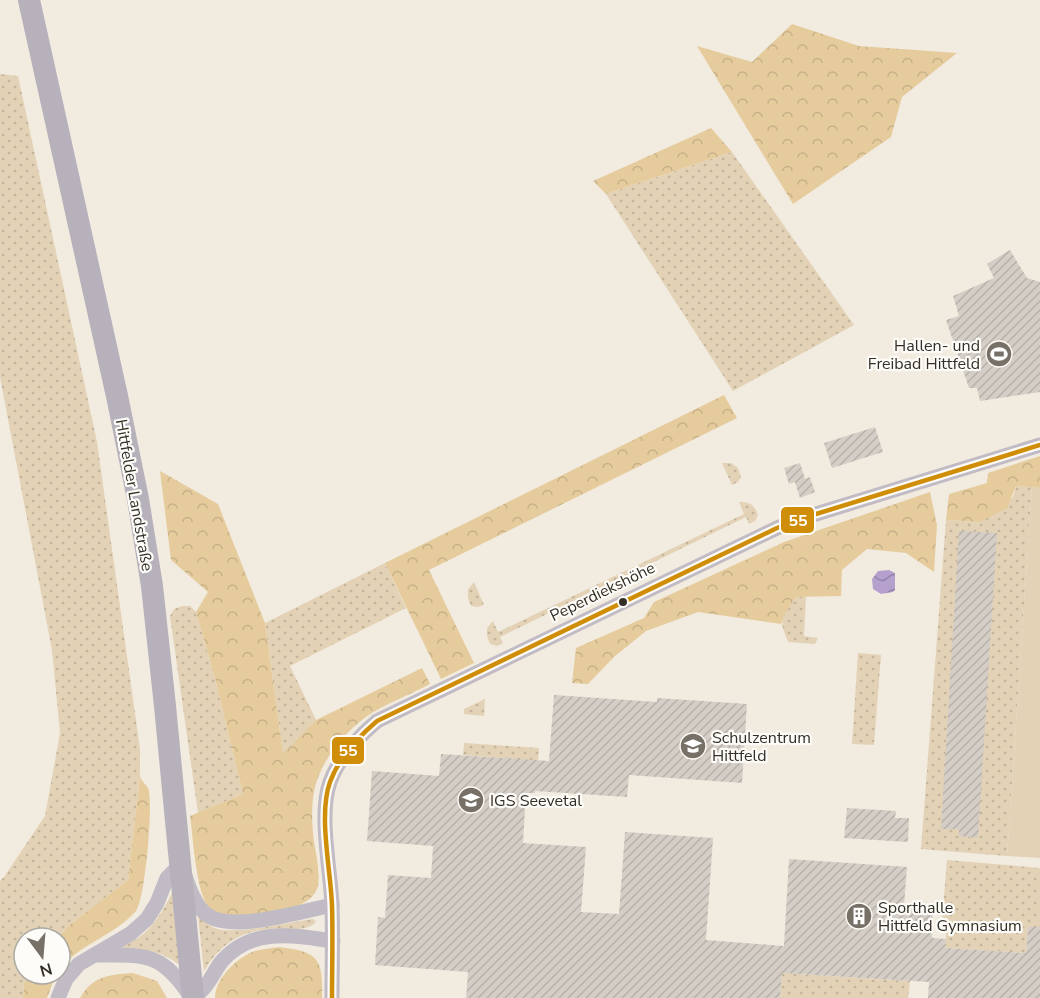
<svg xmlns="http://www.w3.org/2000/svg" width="1040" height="998" font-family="'Nunito Sans',sans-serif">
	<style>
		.grass { fill: url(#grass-dots) }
		.forest { fill: url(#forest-crowns) }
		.pitch { fill: #e3d2b5 }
		.water { fill: url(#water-waves) }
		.building { fill: url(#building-hatch) }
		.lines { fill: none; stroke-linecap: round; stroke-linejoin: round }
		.minor { stroke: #c0bbc4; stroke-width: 15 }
		.secondary { stroke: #b6b1bb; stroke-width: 22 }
		.bus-1-casing { stroke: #fefcf8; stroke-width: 9 }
		.bus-1 { stroke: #d08e08; stroke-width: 4.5 }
		.bus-dot { fill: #332e26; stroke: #fefcf8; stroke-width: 2 }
		.labels { text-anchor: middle; stroke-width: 4.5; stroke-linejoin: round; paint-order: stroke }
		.poi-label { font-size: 16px; fill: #332e26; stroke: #fefcf8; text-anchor: start }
		.street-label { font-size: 16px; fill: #332e26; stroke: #fefcf8 }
		.line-badge { stroke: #fefcf8; stroke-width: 2 }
		.badge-label { font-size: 16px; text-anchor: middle; font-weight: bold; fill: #fff }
	</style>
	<defs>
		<pattern id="grass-dots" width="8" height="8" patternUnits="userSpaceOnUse" patternTransform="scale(1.5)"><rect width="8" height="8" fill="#e3d2b5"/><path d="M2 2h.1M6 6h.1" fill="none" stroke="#c3b59c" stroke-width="1.8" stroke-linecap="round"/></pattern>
		<pattern id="forest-crowns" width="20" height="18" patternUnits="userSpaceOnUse" patternTransform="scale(1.5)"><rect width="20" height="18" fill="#e6cc9d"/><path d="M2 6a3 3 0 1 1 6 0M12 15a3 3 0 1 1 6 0" fill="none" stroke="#c6b087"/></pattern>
		<pattern id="water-waves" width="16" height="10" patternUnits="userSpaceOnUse" patternTransform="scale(1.5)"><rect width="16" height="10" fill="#b5a0ce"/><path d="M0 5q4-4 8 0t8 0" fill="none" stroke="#9483a7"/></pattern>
		<pattern id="building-hatch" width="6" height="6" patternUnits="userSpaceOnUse" patternTransform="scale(1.5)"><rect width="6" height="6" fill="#d4cec6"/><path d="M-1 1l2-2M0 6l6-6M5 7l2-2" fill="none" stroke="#b6b1aa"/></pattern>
	</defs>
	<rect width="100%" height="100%" fill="#f2ebe0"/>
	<g class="grass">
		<polygon points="0,74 18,76 97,442 140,749 140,777 128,880 67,927 59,938 24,938 24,974 31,974 24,983 23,998 0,998 0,881 4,877 45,816 60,733 52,650 0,377"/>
		<polygon points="732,152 854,325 733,391 606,194"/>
		<polygon points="722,463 731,463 738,468 741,477 738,482 732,485"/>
		<polygon points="1016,486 1032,487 1007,856 921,849 946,520 980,522 1013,497"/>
		<path d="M739 502C751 502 754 505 758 515L755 521 749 524 746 517 500 637 503 643 497 646 490 644 487 636V628L493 621 498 632 744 514Z"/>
		<polygon points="385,563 406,608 290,666 316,720 283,755 265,623"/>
		<polygon points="474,582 484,605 478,607 471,606 468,598 468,589"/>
		<path d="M796 597H806L804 636 818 638 815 644 788 642C778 617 781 619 796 597Z"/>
		<polygon points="182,606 190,606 196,612 214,674 243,794 198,813 170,616 174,609"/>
		<polygon points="858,653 881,655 874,745 852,744"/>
		<polygon points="485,699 484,716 464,714 464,709"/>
		<polygon points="464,743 539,748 538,761 463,755"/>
		<polygon points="947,860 1040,868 1040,927 1028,927 1026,953 945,948 947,923 942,922"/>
		<path d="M173 891 180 965C161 951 143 948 120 948 150 934 158 920 173 891Z"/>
		<path d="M198 916C206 923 213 929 223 930 252 932 285 923 313 919L316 922C306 933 281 928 267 929 238 932 218 947 204 971Z"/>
		<polygon points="782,973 910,981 908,998 780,998"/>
	</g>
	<g class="forest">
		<polygon points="792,24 859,46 957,53 902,97 891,137 793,204 697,46 752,62"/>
		<polygon points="711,128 732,152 606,194 593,181"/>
		<polygon points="724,395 737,418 429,570 474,663 441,679 385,563"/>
		<polygon points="1040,456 1040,488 1016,486 1007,508 980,522 946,520 949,494 987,483 988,473"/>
		<path d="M160 471 218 504 265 623 283 754 316 720 422 668 430 684C411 694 390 702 372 713 347 728 319 762 314 792 311 808 312 826 314 842 316 854 322 881 316 891 308 906 287 909 272 912 253 915 226 922 210 908 196 897 193 835 190 816L243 794 214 674 196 612 208 592 171 560Z"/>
		<polygon points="930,492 937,525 934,572 906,553 867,549 842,570 841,596 796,597 784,615 781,624 698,612 646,631 614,657 588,684 572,683 576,648 644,618 654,602 784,542"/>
		<path d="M140 777C142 781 146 785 148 788 154 801 145 901 136 911 114 936 81 943 60 969L59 938 67 927 128 880Z"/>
		<path d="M279 947C319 952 323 958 322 998H215C215 979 237 957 255 951 262 949 271 948 279 947Z"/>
		<path d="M133 973 157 981 167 998H80C93 975 110 975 133 973Z"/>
		<polygon points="31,974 56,974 47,998 23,998 24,983"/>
	</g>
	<polygon class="pitch" points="1032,487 1040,488 1040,858 1007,856"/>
	<polygon class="water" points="889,570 895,573 895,590 893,592 881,594 873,589 872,579 878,571"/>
	<g class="building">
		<polygon points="1010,250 1027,278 1040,282 1040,392 980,401 977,388 969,388 946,320 959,316 953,296 994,278 987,264"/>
		<polygon points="875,427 883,452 832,468 824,443"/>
		<polygon points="800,463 805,479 810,477 815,492 800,498 795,482 789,484 784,468"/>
		<polygon points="959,531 997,533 978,838 959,836 959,829 941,829"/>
		<polygon points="554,695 657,702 657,698 747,704 742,783 629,775 627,797 535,791 535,793 526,793 523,843 586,847 581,912 619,914 625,832 713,838 706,940 784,946 789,859 907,867 904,906 933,908 932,938 946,939 945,948 1026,953 1028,927 1040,927 1040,998 928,998 929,982 782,973 780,998 466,998 468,972 375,965 378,917 385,918 388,875 431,878 433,846 367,841 372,771 439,776 441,754 549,761"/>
		<polygon points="847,808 896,811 895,818 909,818 908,842 844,838"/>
	</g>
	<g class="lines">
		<g class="minor">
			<path d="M94 955C145 955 161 951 191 997"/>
			<path d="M58 998 66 979 79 964 130 934 147 919 157 903 167 878 181 864C187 880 192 903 206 914 230 934 302 911 332 905"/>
			<path d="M194 998C198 994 204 989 207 984 213 976 216 968 222 961 252 927 293 935 333 941"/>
			<path d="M332 998C332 967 333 937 332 906 331 871 318 815 330 782 339 757 357 738 377 721L777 528 803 518 1040 445"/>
		</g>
		<polyline class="secondary" points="29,0 117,396 138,499 152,586 165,706 193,998"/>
		<defs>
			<path id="bus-1" d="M332 998C332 967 333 937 332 906 331 871 318 815 330 782 339 757 357 738 377 721L777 528 803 518 1040 445"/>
		</defs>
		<use href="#bus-1" class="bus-1-casing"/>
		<use href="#bus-1" class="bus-1"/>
	</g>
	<defs>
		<symbol id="stadium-disc" viewBox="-11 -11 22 22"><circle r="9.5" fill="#767067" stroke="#fefcf8"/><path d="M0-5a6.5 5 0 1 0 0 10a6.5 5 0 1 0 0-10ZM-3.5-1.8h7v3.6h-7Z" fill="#fff"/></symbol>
		<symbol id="school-disc" viewBox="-11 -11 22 22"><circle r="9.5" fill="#767067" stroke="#fefcf8"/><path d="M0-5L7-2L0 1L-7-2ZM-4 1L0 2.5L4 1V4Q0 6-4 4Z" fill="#fff"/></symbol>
		<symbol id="building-disc" viewBox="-11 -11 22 22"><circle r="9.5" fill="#767067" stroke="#fefcf8"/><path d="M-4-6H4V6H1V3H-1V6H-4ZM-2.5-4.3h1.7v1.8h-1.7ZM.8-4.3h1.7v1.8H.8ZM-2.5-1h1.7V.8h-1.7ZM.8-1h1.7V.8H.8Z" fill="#fff"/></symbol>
	</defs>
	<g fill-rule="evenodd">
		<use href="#stadium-disc" x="984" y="339" width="30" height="30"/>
		<use href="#school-disc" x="678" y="731" width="30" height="30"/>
		<use href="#school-disc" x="456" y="785" width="30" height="30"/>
		<use href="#building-disc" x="844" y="901" width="30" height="30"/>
	</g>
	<circle class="bus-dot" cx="623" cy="602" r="5"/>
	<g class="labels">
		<g class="poi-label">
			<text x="980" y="351" text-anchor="end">Hallen- und<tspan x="980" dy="18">Freibad Hittfeld</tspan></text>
			<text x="712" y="743">Schulzentrum<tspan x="712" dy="18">Hittfeld</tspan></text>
			<text x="490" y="806">IGS Seevetal</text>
			<text x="878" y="913">Sporthalle<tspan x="878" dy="18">Hittfeld Gymnasium</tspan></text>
		</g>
		<g class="street-label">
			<text transform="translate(135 495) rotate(80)" y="6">Hittfelder Landstraße</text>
			<text transform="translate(602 591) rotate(-26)" y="6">Peperdiekshöhe</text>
		</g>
	</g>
	<g class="line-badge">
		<rect x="780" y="506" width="35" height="28" rx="6" fill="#d08e08"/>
		<rect x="331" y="736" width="34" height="29" rx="6" fill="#d08e08"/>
	</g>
	<g class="badge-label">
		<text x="798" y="526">55</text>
		<text x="348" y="756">55</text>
	</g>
	<g transform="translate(42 956) rotate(164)"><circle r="28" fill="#fefcf8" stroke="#adaaa4" stroke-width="1.5"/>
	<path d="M0-4.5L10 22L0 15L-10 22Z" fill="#767067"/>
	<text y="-9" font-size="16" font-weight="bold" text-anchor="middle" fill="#332e26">N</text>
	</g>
</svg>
